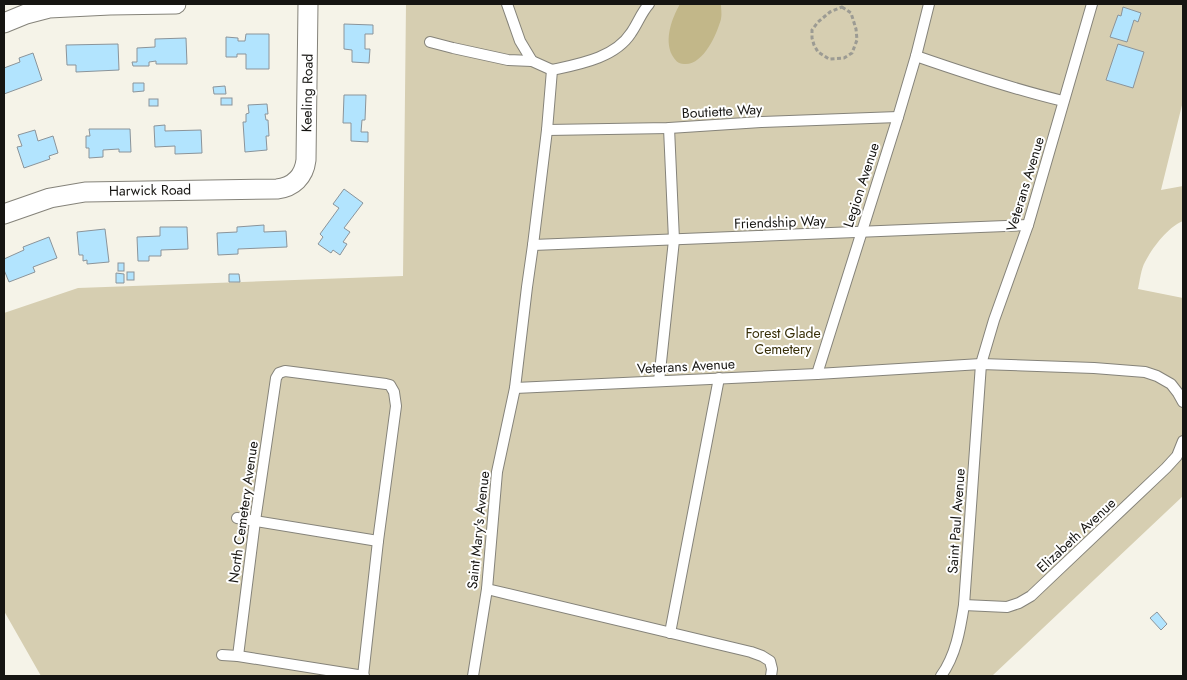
<svg xmlns="http://www.w3.org/2000/svg" width="1187" height="680" font-family="Jost,sans-serif">
	<style>
		.green { fill: #d6ceb1 }
		.water { fill: #c2b789 }
		.building { fill: #b2e4fe; stroke: #8b949a }
		.lines { fill: none; stroke-linecap: round; stroke-linejoin: round }
		.lane-casing { stroke: #85837a; stroke-width: 12 }
		.street-casing { stroke: #85837a; stroke-width: 21 }
		.path { stroke: #9c9b93; stroke-width: 3; stroke-dasharray: 4 2.5; stroke-linecap: butt }
		.lane { stroke: #fff; stroke-width: 10 }
		.street { stroke: #fff; stroke-width: 19 }
		.labels { text-anchor: middle; stroke-width: 4; stroke-linejoin: round; paint-order: stroke }
		.street-label { font-size: 14px; fill: #161512; stroke: #fff }
		.park-label { font-size: 14px; fill: #372e07; stroke: #fff }
	</style>
	<rect width="100%" height="100%" fill="#f5f3e8"/>
	<path class="green" d="M406 4H1183V101L1161 190 1183 186V221C1169 226 1152 248 1145 262 1141 269 1140 280 1138 289L1183 298V496L992 676H41L4 611V313L78 288 403 276Z"/>
	<path class="water" d="M680 4H721C721 9 722 14 721 19 717 34 703 66 684 64 678 64 675 60 672 55 664 39 672 18 680 4Z"/>
	<g class="building">
		<polygon points="1123,7 1141,13 1138,22 1134,20 1127,42 1110,37 1118,15 1121,16"/>
		<polygon points="344,24 373,25 373,34 365,34 365,49 370,49 369,63 352,62 352,50 344,49"/>
		<polygon points="246,34 269,34 269,69 246,69 246,54 237,54 237,57 226,57 226,37 238,38 238,41 245,41"/>
		<polygon points="186,38 187,64 156,64 156,61 149,62 149,66 133,66 132,62 137,62 137,48 155,47 155,39"/>
		<polygon points="118,44 119,70 76,72 76,65 67,65 66,45"/>
		<polygon points="1118,44 1144,52 1133,88 1106,80"/>
		<polygon points="33,53 42,80 4,94 4,68 20,62 19,58"/>
		<polygon points="133,83 144,83 144,91 133,92"/>
		<polygon points="225,86 226,94 214,94 213,87"/>
		<polygon points="344,95 366,95 365,120 362,120 361,132 368,132 368,142 351,141 351,123 343,123"/>
		<rect x="221" y="98" width="11" height="7"/>
		<rect x="149" y="99" width="9" height="7"/>
		<polygon points="267,104 268,114 265,114 266,120 268,120 269,136 266,136 267,150 245,152 243,122 246,122 246,114 249,113 248,105"/>
		<polygon points="165,125 165,131 201,130 202,153 175,154 175,146 155,147 154,126"/>
		<polygon points="89,129 130,129 131,152 119,152 119,149 103,150 103,157 89,158 89,148 86,148 86,136 90,136"/>
		<polygon points="35,130 38,141 53,136 58,153 49,156 50,159 24,168 17,147 22,146 18,135"/>
		<polygon points="344,189 363,203 344,228 350,232 343,242 347,244 340,255 333,250 331,253 318,244 323,237 320,234 339,208 333,204"/>
		<polygon points="264,225 264,232 286,231 287,247 238,249 238,254 218,255 217,233 237,232 237,227"/>
		<polygon points="160,227 187,227 188,249 161,250 161,256 149,256 149,261 138,261 137,237 160,236"/>
		<polygon points="105,229 109,262 87,264 87,260 83,261 83,255 79,255 77,232"/>
		<polygon points="49,237 57,258 33,267 35,272 9,282 4,270 4,259 24,250 23,247"/>
		<rect x="118" y="263" width="6" height="8"/>
		<rect x="127" y="272" width="7" height="8"/>
		<polygon points="116,273 124,274 124,283 116,283"/>
		<polygon points="229,274 239,274 240,282 229,282"/>
		<polygon points="1157,612 1167,624 1161,630 1150,618"/>
	</g>
	<g class="lines">
		<defs>
			<g id="lane">
				<polyline points="507,4 520,41 532,61 552,70"/>
				<polyline points="430,42 453,48 508,60 532,61"/>
				<path d="M916 56C965 73 1013 89 1063 101"/>
				<path d="M552 70C579 64 615 58 631 33 638 23 641 13 649 4"/>
				<polyline points="547,130 669,128 761,122 898,117"/>
				<polyline points="533,245 1028,225"/>
				<polyline points="817,374 898,117 916,56 929,4"/>
				<polyline points="659,381 674,240 669,128"/>
				<polyline points="515,388 817,374 981,364 1094,368 1145,372 1157,376 1171,384 1178,393 1183,402"/>
				<polyline points="237,518 378,541"/>
				<polyline points="487,589 751,652 762,656 770,661 772,669 771,676"/>
				<polyline points="964,605 1007,607 1019,603 1031,596 1166,468 1177,456 1183,441"/>
				<polyline points="670,633 719,378"/>
				<polyline points="222,655 238,656 364,676"/>
				<polyline points="238,656 255,521 276,378 279,373 285,371 386,384 390,385 394,392 396,406 378,541 363,676"/>
				<polyline points="473,676 487,589 497,472 515,388 527,287 533,245 547,130 552,70"/>
				<path d="M941 676C956 655 960 630 964 605L981 364 994 320 1028 225 1092 4"/>
			</g>
			<g id="street">
				<polyline points="4,23 26,14 49,8 110,5 176,4"/>
				<path d="M4 214 50 198 85 192 277 189C293 187 304 177 306 160L308 4"/>
			</g>
		</defs>
		<use href="#lane" class="lane-casing"/>
		<use href="#street" class="street-casing"/>
		<polygon class="path" points="842,7 851,13 856,29 857,40 852,53 844,58 829,59 818,52 814,45 812,38 812,30 818,22 830,12"/>
		<use href="#lane" class="lane"/>
		<use href="#street" class="street"/>
	</g>
	<g class="labels">
		<g class="street-label">
			<text transform="translate(307 93) rotate(-89)" y="5">Keeling Road</text>
			<text transform="translate(722 111) rotate(-3)" y="5">Boutiette Way</text>
			<text transform="translate(1025 184) rotate(-73)" y="5">Veterans Avenue</text>
			<text transform="translate(861 185) rotate(-72)" y="5">Legion Avenue</text>
			<text transform="translate(150 190) rotate(-1)" y="5">Harwick Road</text>
			<text transform="translate(780 222) rotate(-2)" y="5">Friendship Way</text>
			<text transform="translate(686 366) rotate(-3)" y="5">Veterans Avenue</text>
			<text transform="translate(243 512) rotate(-82)" y="5">North Cemetery Avenue</text>
			<text transform="translate(956 521) rotate(-86)" y="5">Saint Paul Avenue</text>
			<text transform="translate(478 530) rotate(-84)" y="5">Saint Mary's Avenue</text>
			<text transform="translate(1076 535) rotate(-43)" y="5">Elizabeth Avenue</text>
		</g>
		<g class="park-label">
			<text x="783" y="338">Forest Glade<tspan x="783" dy="16">Cemetery</tspan></text>
		</g>
	</g>
	<rect width="1187" height="680" fill="none" stroke="#161512" stroke-width="10"/>
</svg>
